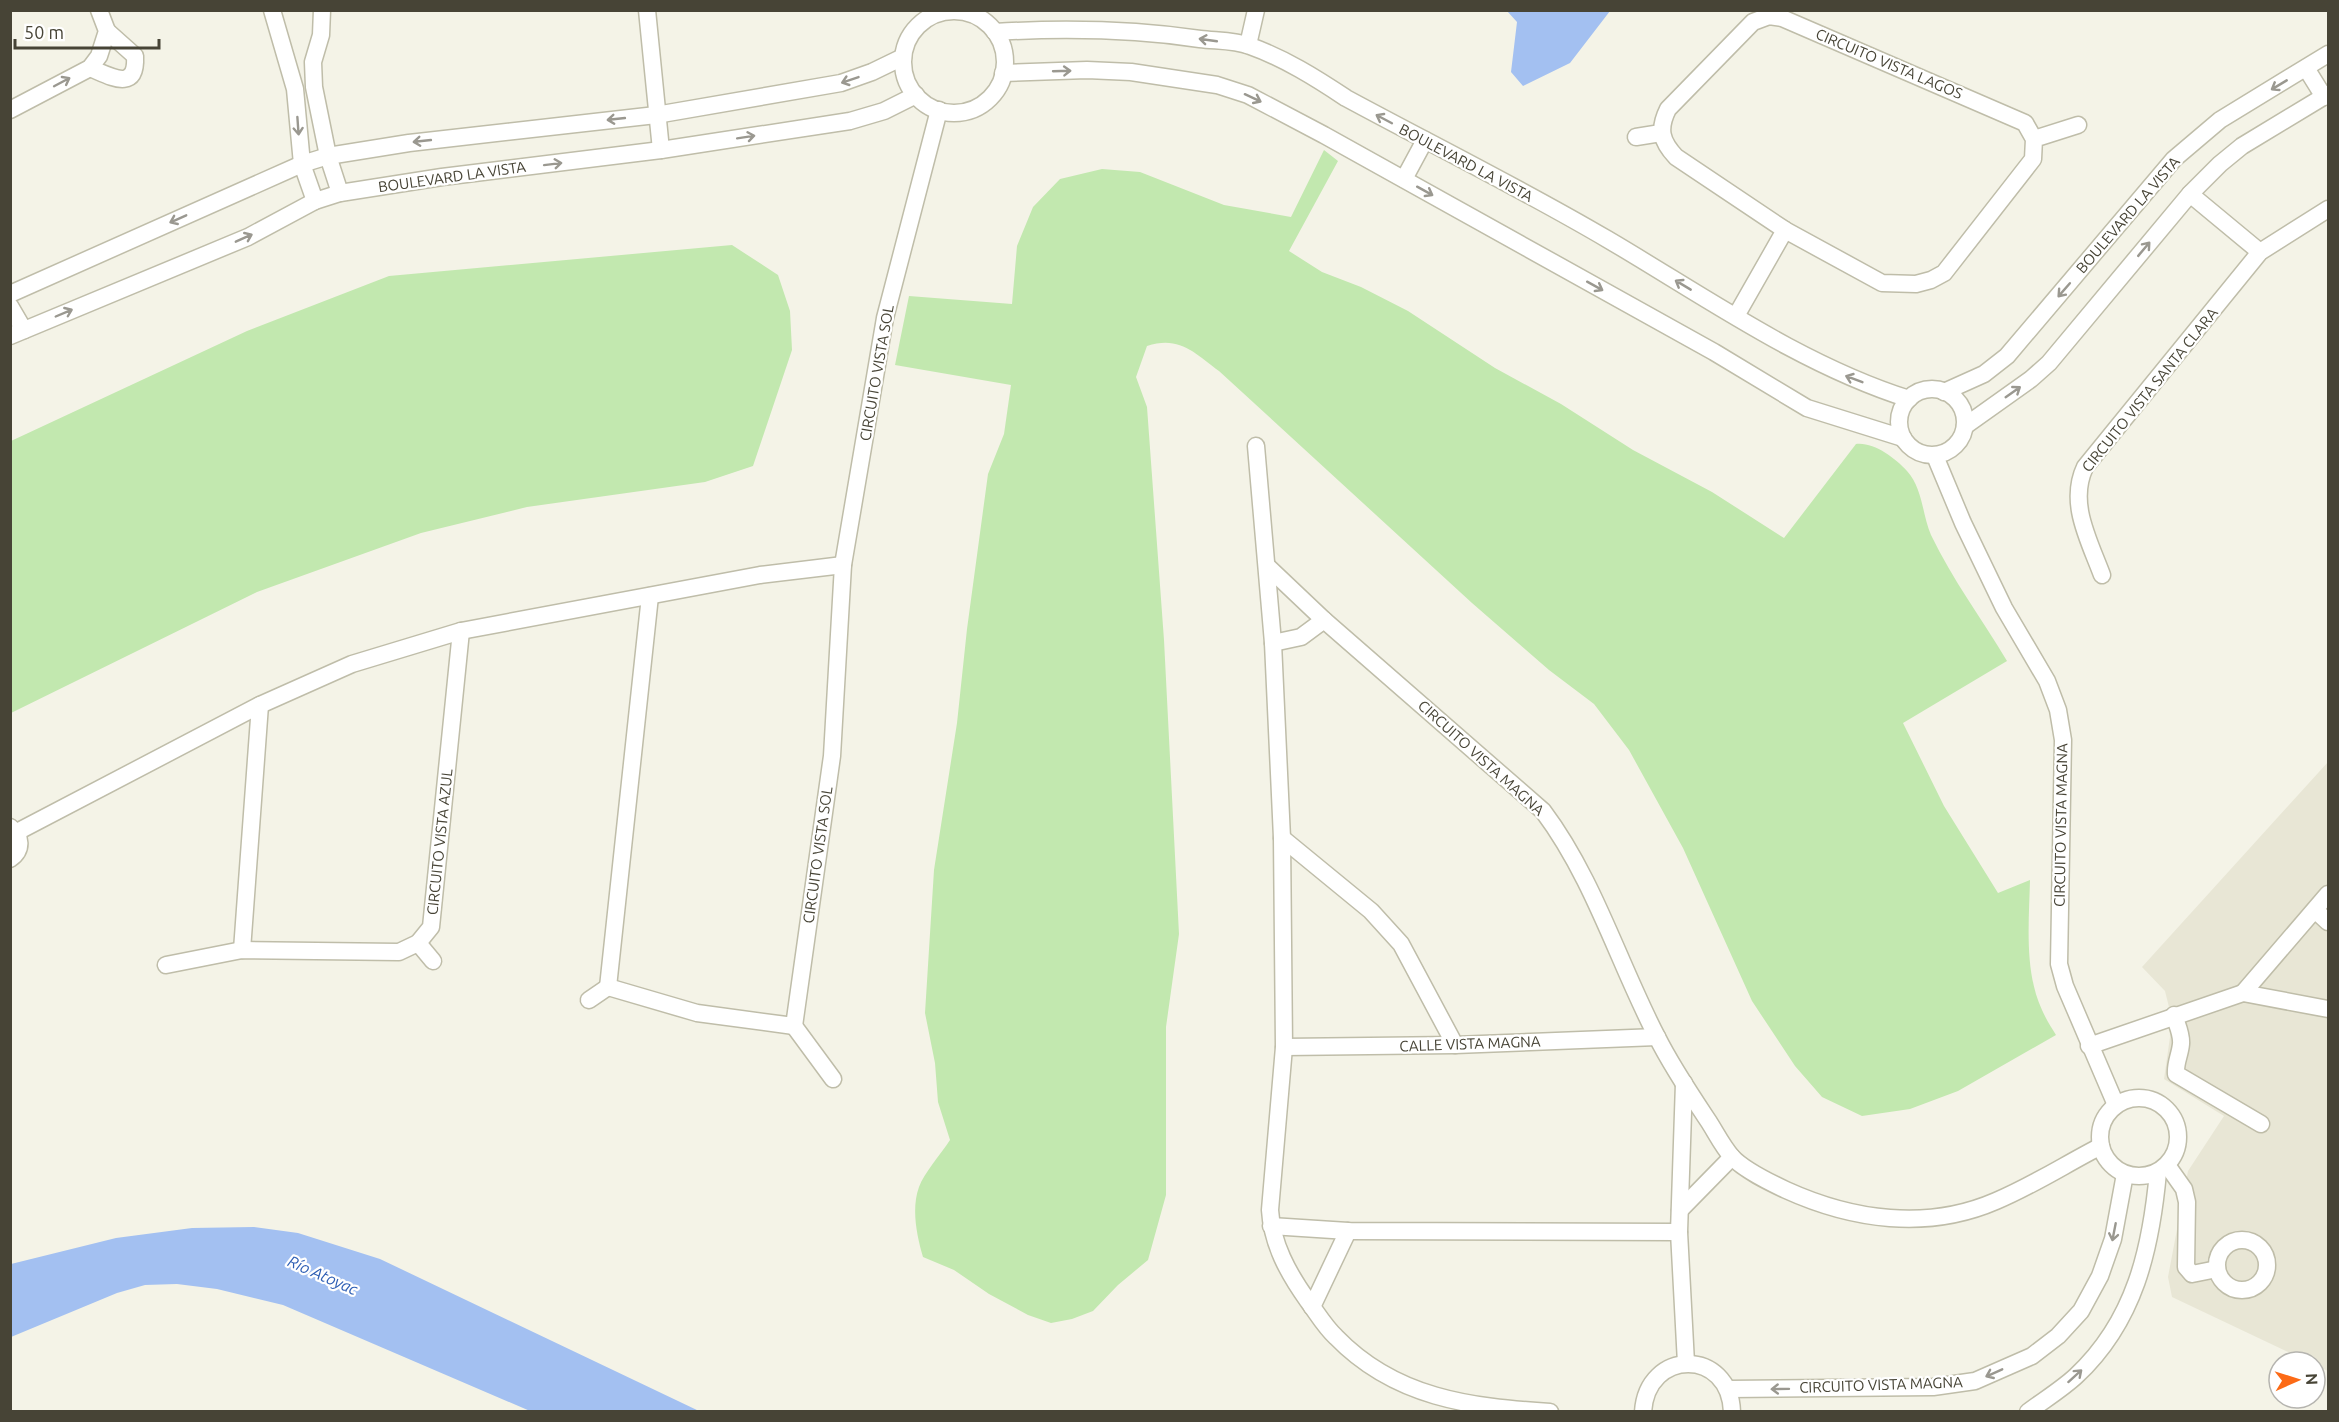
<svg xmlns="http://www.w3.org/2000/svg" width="2339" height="1422" font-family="Ubuntu,sans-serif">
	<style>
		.residential { fill: #e8e6d5 }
		.green { fill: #c2e8af }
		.water { fill: #a3c0f1 }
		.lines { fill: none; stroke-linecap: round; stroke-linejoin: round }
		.street-casing { stroke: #bfbda9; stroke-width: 19 }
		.street { stroke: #fff; stroke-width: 16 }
		.oneway { stroke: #9a9890 }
		.labels { text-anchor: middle; stroke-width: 4.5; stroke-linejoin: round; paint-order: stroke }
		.street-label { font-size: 15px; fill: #474436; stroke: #fff }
		.water-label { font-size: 16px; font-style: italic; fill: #2d5eb4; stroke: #fff }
	</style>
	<rect width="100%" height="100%" fill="#f4f3e7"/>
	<polygon class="residential" points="2328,762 2328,1371 2315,1365 2315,1362 2309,1362 2172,1297 2168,1277 2188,1171 2224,1116 2164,1079 2170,1037 2169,1007 2165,991 2142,967"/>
	<g class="green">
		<path d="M1324 150 1338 161 1289 251 1322 272 1361 287 1408 311 1495 368 1561 404 1633 450 1712 492 1784 538 1856 444C1874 442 1895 458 1907 471 1923 489 1922 514 1931 535 1952 579 1982 619 2007 661L1903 723 1944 806 1998 893 2030 880C2029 922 2024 971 2042 1010 2046 1019 2051 1027 2056 1035L1958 1091 1910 1109 1862 1116 1822 1097 1795 1066 1752 1001 1683 848 1629 750 1594 704 1549 670 1472 603 1219 371C1195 353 1179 335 1147 346L1136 377 1147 407 1164 640 1179 934 1166 1027V1195L1148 1260 1118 1285 1093 1311 1072 1319 1051 1323 1028 1315 989 1294 954 1270 923 1257C917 1236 911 1209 919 1187 924 1173 941 1154 950 1140L938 1102 935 1063 925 1013 934 870 957 723 967 629 988 474 1004 434 1011 385 895 365 909 296 1012 304 1017 246 1033 207 1060 179 1102 169 1140 172 1224 205 1291 217Z"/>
		<polygon points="732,245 778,275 790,311 792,350 753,466 705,482 527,507 421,533 257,592 11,713 11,441 247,331 389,276"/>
	</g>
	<g class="water">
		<polygon points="1507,11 1610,11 1570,63 1523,86 1511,72 1517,22"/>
		<polygon points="254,1227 298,1233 380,1259 699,1411 530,1411 283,1305 217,1289 177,1284 145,1285 117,1293 11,1337 11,1264 116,1238 192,1228"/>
	</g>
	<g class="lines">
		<defs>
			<g id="street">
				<polyline points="272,10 295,89 302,164 315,201"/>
				<polyline points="322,10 321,35 313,62 314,87 328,156 340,193"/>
				<polyline points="647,10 661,150"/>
				<circle cx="954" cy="62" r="51"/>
				<path d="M995 32C1064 28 1132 29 1200 39 1216 41 1235 40 1250 46 1284 58 1316 78 1346 98 1433 145 1522 189 1607 239 1704 296 1801 365 1909 399"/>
				<polyline points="1248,45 1256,10"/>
				<path d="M90 68C110 76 137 93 135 56L107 31"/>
				<polyline points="2306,68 2324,97"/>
				<polyline points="1003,73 1087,70 1131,72 1217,85 1248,95 1324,135 1714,352 1807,408 1903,438"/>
				<polyline points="10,110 90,68 99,56 107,31 99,10"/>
				<polyline points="1636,137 1661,133"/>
				<path d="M2034 139 2025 123 1782 18 1769 16 1753 22 1668 109C1658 129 1661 141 1676 157L1785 230 1882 283 1916 284 1931 280 1944 273 2033 159 2034 139 2078 125"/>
				<polyline points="1404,179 1425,140"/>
				<polyline points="2190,194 2260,252"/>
				<polyline points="10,294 302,164 328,156 409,143 656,115 841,83 872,72 903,57"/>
				<polyline points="10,306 24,330"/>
				<polyline points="1736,316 1785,230"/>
				<polyline points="10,336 248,237 315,201 340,193 442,177 661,150 850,121 884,111 916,95"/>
				<circle cx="1932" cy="422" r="33"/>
				<polyline points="1944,392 1984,374 2007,356 2174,159 2220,120 2328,54"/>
				<polyline points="1965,426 2031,379 2049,363 2190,194 2220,164 2242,146 2328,94"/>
				<path d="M1256 446 1273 643 1282 838 1284 1047 1270 1210C1272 1244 1288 1273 1308 1301 1317 1313 1325 1327 1336 1337 1395 1398 1470 1407 1550 1412"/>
				<polyline points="1935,456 1963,523 2004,608 2047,681 2058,710 2063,740 2059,964 2065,986 2116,1105"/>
				<path d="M1267 566 1324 620 1543 811C1594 879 1618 962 1657 1037 1672 1067 1691 1095 1709 1122 1716 1133 1723 1147 1732 1157 1744 1170 1769 1182 1786 1190 1852 1220 1927 1231 1996 1201 2032 1186 2066 1164 2101 1146"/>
				<path d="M2102 575C2089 540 2068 503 2085 467L2260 252 2328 209"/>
				<polyline points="1273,643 1301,637 1324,620"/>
				<path d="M10 827C22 836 23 850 10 859"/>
				<polyline points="17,832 260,705 352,664 461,631 760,575 843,565"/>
				<polyline points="1282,838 1371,911 1401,944 1455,1045"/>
				<polyline points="2315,910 2328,922"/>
				<polyline points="418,943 433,961"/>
				<polyline points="242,950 260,705"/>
				<polyline points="166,965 242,950 399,952 418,943 431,927 461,631"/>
				<polyline points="608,987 650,596"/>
				<polyline points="608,987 697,1013 794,1026"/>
				<polyline points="2243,993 2328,894"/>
				<polyline points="589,1000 608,987"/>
				<path d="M2174 1015C2177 1025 2182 1034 2181 1044 2180 1055 2175 1063 2176 1074L2261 1124"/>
				<polyline points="794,1026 832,756 843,565 885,318 939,110"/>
				<polyline points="794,1026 833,1079"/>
				<polyline points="2089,1046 2243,993 2328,1009"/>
				<polyline points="1284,1047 1455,1045 1657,1037"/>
				<polyline points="1684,1083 1679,1232 1686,1363"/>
				<circle cx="2139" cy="1137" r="39"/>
				<polyline points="2167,1165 2184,1189 2187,1202 2186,1267 2192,1274 2217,1269"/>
				<polyline points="1680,1210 1732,1157"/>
				<polyline points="1271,1226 1348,1231 1679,1232"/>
				<circle cx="2242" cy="1265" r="25"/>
				<polyline points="1312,1307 1348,1231"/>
				<polyline points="1728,1389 1933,1387 1975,1381 2032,1356 2058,1336 2081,1311 2100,1276 2113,1239 2125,1174"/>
				<path d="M1643 1412C1647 1348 1730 1348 1732 1412"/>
				<path d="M2028 1412C2044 1400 2062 1389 2076 1376 2135 1321 2151 1249 2158 1172"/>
			</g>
		</defs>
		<use href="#street" class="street-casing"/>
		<use href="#street" class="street"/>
	</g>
	<defs><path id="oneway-shaft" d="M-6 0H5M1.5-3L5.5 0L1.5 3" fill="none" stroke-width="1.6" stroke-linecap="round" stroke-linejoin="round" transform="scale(1.5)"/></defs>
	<g class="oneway">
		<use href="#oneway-shaft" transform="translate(1208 40) rotate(-172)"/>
		<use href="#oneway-shaft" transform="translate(1062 71) rotate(-2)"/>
		<use href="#oneway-shaft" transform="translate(850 80) rotate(161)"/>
		<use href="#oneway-shaft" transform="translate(62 82) rotate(-28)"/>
		<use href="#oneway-shaft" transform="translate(2279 85) rotate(149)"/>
		<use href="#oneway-shaft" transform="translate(1253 98) rotate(25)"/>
		<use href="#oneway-shaft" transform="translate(616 119) rotate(174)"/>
		<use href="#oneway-shaft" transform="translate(1384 119) rotate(-152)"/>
		<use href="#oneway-shaft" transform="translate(298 126) rotate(86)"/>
		<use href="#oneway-shaft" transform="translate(746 137) rotate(-9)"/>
		<use href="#oneway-shaft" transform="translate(422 141) rotate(174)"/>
		<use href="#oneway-shaft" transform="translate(553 164) rotate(-7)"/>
		<use href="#oneway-shaft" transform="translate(1425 191) rotate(29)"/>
		<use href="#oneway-shaft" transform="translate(178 219) rotate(156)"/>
		<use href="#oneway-shaft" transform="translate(244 238) rotate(-24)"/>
		<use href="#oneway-shaft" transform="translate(2144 249) rotate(-50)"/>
		<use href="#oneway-shaft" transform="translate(1683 285) rotate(-149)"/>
		<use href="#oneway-shaft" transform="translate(1595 286) rotate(29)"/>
		<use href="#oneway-shaft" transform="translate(2064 290) rotate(131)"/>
		<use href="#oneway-shaft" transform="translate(64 313) rotate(-23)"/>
		<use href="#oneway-shaft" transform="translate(1854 379) rotate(-159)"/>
		<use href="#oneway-shaft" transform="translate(2013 392) rotate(-35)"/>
		<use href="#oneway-shaft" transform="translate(2114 1232) rotate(101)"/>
		<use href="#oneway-shaft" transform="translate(1994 1373) rotate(156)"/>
		<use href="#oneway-shaft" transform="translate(2075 1376) rotate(-42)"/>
		<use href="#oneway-shaft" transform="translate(1780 1389) rotate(179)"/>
	</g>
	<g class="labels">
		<g class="street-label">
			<text transform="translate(1889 64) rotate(23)" y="5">CIRCUITO VISTA LAGOS</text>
			<text transform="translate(1466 163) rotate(28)" y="5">BOULEVARD LA VISTA</text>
			<text transform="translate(452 177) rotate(-8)" y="5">BOULEVARD LA VISTA</text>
			<text transform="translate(2128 215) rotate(-49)" y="5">BOULEVARD LA VISTA</text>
			<text transform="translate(877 373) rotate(-80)" y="5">CIRCUITO VISTA SOL</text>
			<text transform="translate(2150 390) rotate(-51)" y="5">CIRCUITO VISTA SANTA CLARA</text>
			<text transform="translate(1481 758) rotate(42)" y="5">CIRCUITO VISTA MAGNA</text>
			<text transform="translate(2061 825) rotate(-89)" y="5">CIRCUITO VISTA MAGNA</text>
			<text transform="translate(440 842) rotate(-84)" y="5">CIRCUITO VISTA AZUL</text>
			<text transform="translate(818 855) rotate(-82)" y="5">CIRCUITO VISTA SOL</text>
			<text transform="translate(1470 1044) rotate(-2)" y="5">CALLE VISTA MAGNA</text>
			<text transform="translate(1881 1385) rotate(-2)" y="5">CIRCUITO VISTA MAGNA</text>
		</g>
		<g class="water-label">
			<text transform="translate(323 1275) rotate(24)" y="6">Río Atoyac</text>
		</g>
	</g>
	<rect width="2339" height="1422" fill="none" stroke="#474436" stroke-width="24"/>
	<g transform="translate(2297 1380) rotate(87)"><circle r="28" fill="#ffffff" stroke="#b5b4af" stroke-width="1.5"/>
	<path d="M0-4.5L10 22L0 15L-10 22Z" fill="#fc6a16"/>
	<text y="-9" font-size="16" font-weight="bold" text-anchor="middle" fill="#474436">N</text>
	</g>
	<path d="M15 39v9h144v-9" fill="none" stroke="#474436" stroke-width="3"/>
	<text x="24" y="39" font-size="18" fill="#474436" stroke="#ffffff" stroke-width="4.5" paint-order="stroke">50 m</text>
</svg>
